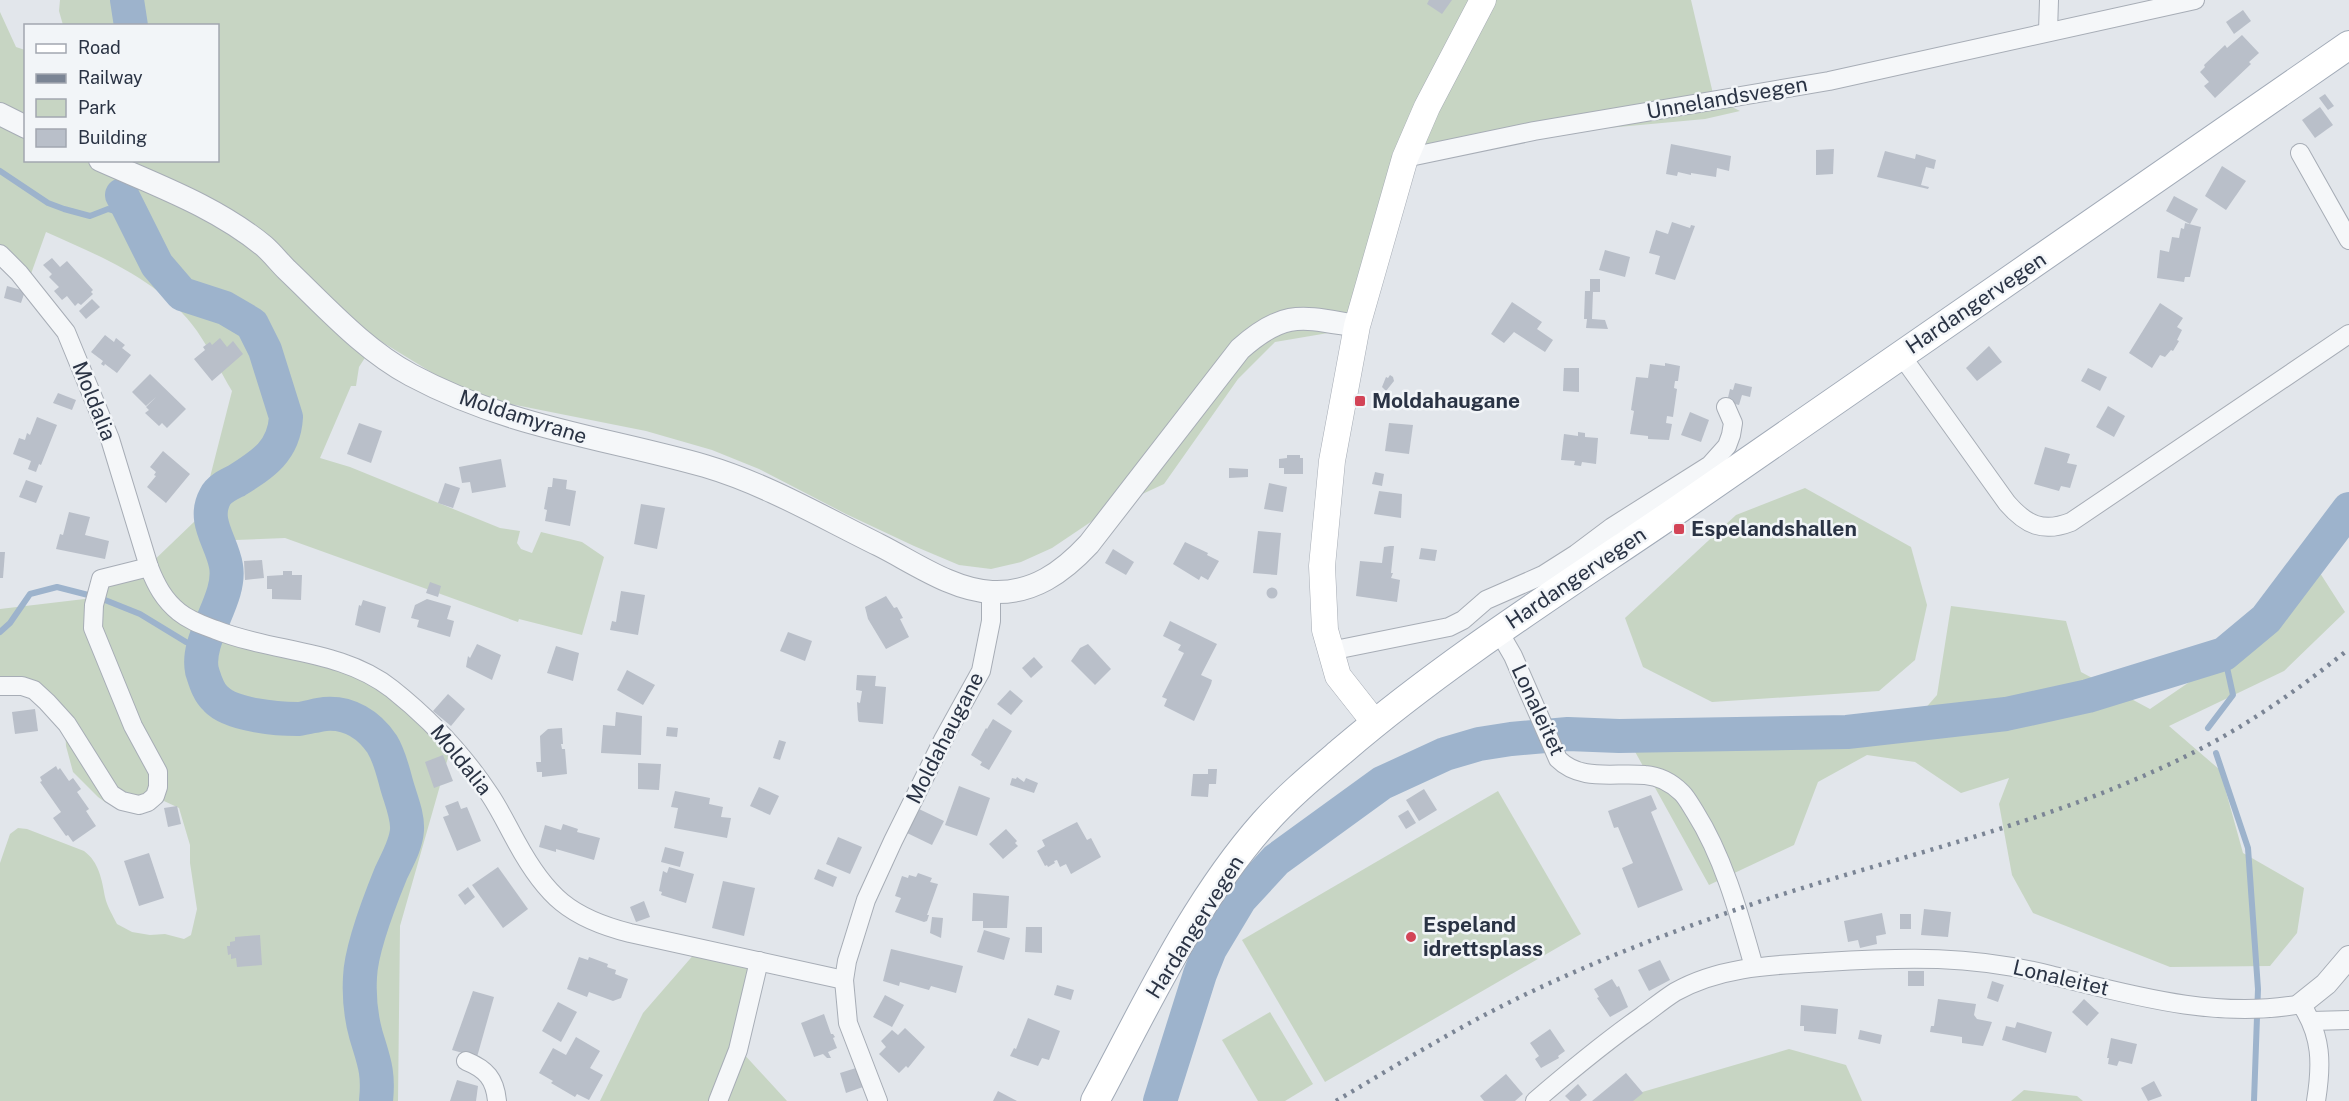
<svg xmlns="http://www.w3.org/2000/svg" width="2349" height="1101" font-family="'Public Sans',sans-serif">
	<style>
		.green { fill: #c7d5c3 }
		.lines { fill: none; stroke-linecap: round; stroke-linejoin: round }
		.stream { stroke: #9db3cc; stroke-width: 6 }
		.river { stroke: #9db3cc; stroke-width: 34 }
		.building { fill: #b9bfc9 }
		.minor-casing { stroke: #a7adb6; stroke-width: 20 }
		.tertiary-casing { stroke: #a7adb6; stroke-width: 24 }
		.secondary-casing { stroke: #a7adb6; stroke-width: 27 }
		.primary-casing { stroke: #a1aab7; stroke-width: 30 }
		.minor { stroke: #f5f7f9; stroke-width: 18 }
		.tertiary { stroke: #f5f7f9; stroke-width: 22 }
		.secondary { stroke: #fff; stroke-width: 26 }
		.primary { stroke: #fff; stroke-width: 28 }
		.rail { stroke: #7b8595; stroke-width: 4.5; stroke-dasharray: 3 6; stroke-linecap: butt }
		.poi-dot { fill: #d34457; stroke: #f2f5f8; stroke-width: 2 }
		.labels { text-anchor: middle; stroke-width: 5; stroke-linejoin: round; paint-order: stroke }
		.street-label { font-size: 21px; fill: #2a3344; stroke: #f2f5f8 }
		.poi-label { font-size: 21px; font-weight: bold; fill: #2a3344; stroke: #f2f5f8; text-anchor: start }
	</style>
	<rect width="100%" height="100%" fill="#e2e6eb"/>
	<g class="green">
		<path d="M60 0H1691L1714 98 1740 111 1705 119 1455 142 1418 148 1364 318 1340 331 1275 342 1238 379 1164 484 1110 509 1052 548 1021 562 991 569 959 565 914 546 846 514 759 469 712 450 646 431 500 402 449 383 377 339 359 367 356 386H351L320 458 350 467 500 528 520 531 517 543 521 549 532 553 541 532 582 542 604 557 582 635 519 619 518 622 285 538 235 540 236 603 227 627 394 686 451 747 400 926 398 1101H0V863L10 834 18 828 27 829 84 851C99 862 102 880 105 897 107 906 113 916 117 924L132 932 150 935 165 934 184 939 191 935 197 909 190 863V845L179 808 164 801 122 807 105 802 98 797 73 772 66 746 65 729 39 691 0 680V609L93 598 96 583 146 568 195 521 207 489 232 391C220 371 210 350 197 331 162 281 100 256 46 232L27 285 0 257V12L16 47 25 50 26 160H218V26L63 25 59 11Z"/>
		<polygon points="1805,488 1911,547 1927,605 1915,660 1879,691 1712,702 1643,667 1625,618 1736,515"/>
		<polygon points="2320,573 2345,612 2284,671 2169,726 2220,770 2243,853 2304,888 2297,933 2270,966 2170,967 2033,913 2012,875 1999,804 2009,778 1961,793 1915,762 1867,755 1818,782 1794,845 1709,885 1628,739 1673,726 1739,739 1902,735 1937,695 1951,606 2066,621 2081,672 2150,709 2277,622"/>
		<polygon points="1498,791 1581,934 1325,1082 1242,940"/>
		<polygon points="696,952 757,970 741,1051 787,1101 600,1101 643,1013"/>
		<polygon points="1270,1012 1313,1084 1285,1101 1258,1101 1222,1040"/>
		<polygon points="1789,1049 1846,1065 1862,1101 1630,1101 1632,1095"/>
		<polygon points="2024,1090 2077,1096 2083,1101 2011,1101"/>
	</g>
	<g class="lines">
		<g class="stream">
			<polyline points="0,171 48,203 64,209 90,216 108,209 134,217"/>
			<polyline points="0,632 10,623 30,594 57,587 100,598 140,614 186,642 204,649"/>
			<polyline points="2208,728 2233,695 2224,654"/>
			<polyline points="2216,753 2248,848 2258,989 2254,1101"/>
		</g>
		<g class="river">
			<polyline points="127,0 131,26"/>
			<path d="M122 195 157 265 182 294 225 308 252 324 265 350 286 417C284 451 263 464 236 481 228 485 219 489 215 497 202 521 222 542 226 566 232 599 195 638 202 671 205 680 208 692 216 699 231 715 277 719 298 719 307 718 316 715 325 714 349 712 369 725 382 744 390 757 393 772 397 786 401 800 408 816 407 830 406 845 397 860 391 873 380 900 361 948 360 977 359 995 361 1017 366 1035 374 1062 379 1072 376 1101"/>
			<polyline points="1160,1101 1200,974 1210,949 1240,899 1276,860 1382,783 1445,754 1479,744 1511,739 1568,734 1619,736 1847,732 2006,714 2088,696 2224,654 2266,619 2349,509"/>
		</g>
	</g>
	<g class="building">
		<polygon points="1429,0 1452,0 1442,14 1427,4"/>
		<polygon points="2243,10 2251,21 2234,34 2226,22"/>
		<polygon points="2242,35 2259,53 2249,62 2251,64 2215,98 2204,86 2209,82 2200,72 2205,67 2204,65 2225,45 2227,48"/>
		<polygon points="2325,94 2334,106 2328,110 2319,98"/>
		<polygon points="2320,107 2333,125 2315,138 2302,120"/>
		<polygon points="1671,144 1731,156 1729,171 1717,168 1716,177 1691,173 1691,175 1678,172 1677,176 1666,174"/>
		<polygon points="1834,149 1833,174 1816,175 1816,150"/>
		<polygon points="1885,151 1915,159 1916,154 1936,160 1934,169 1926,167 1921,185 1929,187 1928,189 1877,177"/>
		<polygon points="2222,166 2246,181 2226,210 2205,196"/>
		<polygon points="2174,196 2198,209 2190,224 2166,211"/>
		<polygon points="1672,222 1690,228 1691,225 1695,226 1675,280 1655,274 1660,256 1649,253 1656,230 1668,234"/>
		<polygon points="2185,223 2201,227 2190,277 2185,277 2184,282 2157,278 2160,250 2169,252 2172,237 2179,238 2181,228 2184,229"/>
		<polygon points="1605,250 1630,257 1625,277 1599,270"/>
		<polygon points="52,258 60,267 67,261 93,290 91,292 93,294 81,305 78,303 75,306 67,296 62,300 54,291 59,287 49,277 52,274 43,265"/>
		<polygon points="1590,279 1600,279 1600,292 1593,292 1592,319 1605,320 1608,329 1586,328 1587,319 1584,319 1585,291 1590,291"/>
		<polygon points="7,286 25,291 21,303 4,298"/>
		<polygon points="92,299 100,307 86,319 79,311"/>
		<polygon points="1512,302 1542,322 1537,329 1553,340 1545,352 1514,332 1504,343 1491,334"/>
		<polygon points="2160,303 2183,318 2177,327 2182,330 2177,340 2179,341 2173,351 2171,350 2165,357 2160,355 2152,368 2129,353"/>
		<polygon points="105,335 114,342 116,338 125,345 122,348 131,355 117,373 105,364 104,366 101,364 103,361 91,352"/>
		<polygon points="220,338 227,347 233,341 243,354 212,381 194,359 205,350 203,347 210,342 212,345"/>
		<polygon points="1989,346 2002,362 1977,381 1966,368"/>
		<polygon points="1665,363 1680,366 1678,381 1675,381 1674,388 1677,389 1673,417 1667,416 1666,423 1672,424 1669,440 1648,439 1648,436 1630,434 1634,411 1631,410 1636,377 1648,378 1650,364 1665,366"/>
		<polygon points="1564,368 1579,368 1579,392 1563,391"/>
		<polygon points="2088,368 2107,377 2100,391 2081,381"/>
		<polygon points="150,374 186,409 167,428 162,423 159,426 145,413 149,410 146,407 156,397 146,406 132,392"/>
		<polygon points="1390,375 1393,377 1394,381 1386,391 1382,387 1386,377 1388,378"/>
		<polygon points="1735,383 1752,387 1750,397 1742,395 1739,405 1727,402 1730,389 1733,390"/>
		<polygon points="58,393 76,400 72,410 53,403"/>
		<polygon points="2108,406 2125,416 2114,437 2096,427"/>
		<polygon points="1690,412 1709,420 1701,442 1681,435"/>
		<polygon points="37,417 57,425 41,465 39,464 36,472 28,469 31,461 13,454 19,438 25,440 27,433 30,435"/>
		<polygon points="359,423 382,431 371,463 347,454"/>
		<polygon points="1389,423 1413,425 1409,454 1385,451"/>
		<polygon points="1578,432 1585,433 1585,437 1598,438 1596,464 1582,462 1581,466 1574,465 1575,461 1561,460 1564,434 1578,436"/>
		<polygon points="2045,447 2070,454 2067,463 2077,465 2070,488 2061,486 2059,491 2034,484"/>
		<polygon points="163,451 190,474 166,503 147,487 156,476 154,475 156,472 150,467"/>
		<polygon points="1287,455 1300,455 1300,458 1303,458 1303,474 1284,474 1284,468 1279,468 1279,459 1287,458"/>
		<polygon points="501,459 506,487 472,493 470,482 462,483 459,467"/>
		<polygon points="1229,468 1248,469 1248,477 1229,478"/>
		<polygon points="1375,472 1384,474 1382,486 1372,484"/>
		<polygon points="553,478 567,480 566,489 576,491 570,526 545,521 547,510 544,509 548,487 552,487"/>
		<polygon points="26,480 43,486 36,503 19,497"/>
		<polygon points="445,483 460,488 453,508 438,503"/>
		<polygon points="1269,483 1287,487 1283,512 1264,509"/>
		<polygon points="1379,491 1402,494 1401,518 1374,514"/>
		<polygon points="641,504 665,508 657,549 634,544"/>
		<polygon points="69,512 90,517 85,535 109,541 105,559 56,549 60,534 63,535"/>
		<polygon points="1258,531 1281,533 1277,575 1253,573"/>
		<polygon points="1185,542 1208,553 1207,555 1219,561 1208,580 1201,576 1199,580 1173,564"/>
		<polygon points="1390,546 1394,546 1391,573 1393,573 1391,578 1400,580 1397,602 1356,596 1360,561 1382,563 1384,547"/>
		<polygon points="1421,548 1437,550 1435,561 1419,559"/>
		<polygon points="1113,549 1134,562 1126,575 1105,563"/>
		<polygon points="0,552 5,552 3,578 0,578"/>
		<polygon points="262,560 264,578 245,580 244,561"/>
		<polygon points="283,571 292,571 292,575 302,575 301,600 272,599 272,589 267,589 267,576 283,575"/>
		<polygon points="430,582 441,586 438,597 426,593"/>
		<circle cx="1272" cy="593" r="5.5"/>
		<polygon points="621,591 645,595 638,635 610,630 612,621 616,622"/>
		<polygon points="886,596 894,608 897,607 903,618 900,619 909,637 886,649 868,619 865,607"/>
		<polygon points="427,599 451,606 447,619 454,621 450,637 417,627 419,620 411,618 415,605"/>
		<polygon points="363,600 386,607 380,633 355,625 359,605 361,606"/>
		<polygon points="1170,621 1217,644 1201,675 1212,680 1211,684 1194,721 1164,706 1167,699 1162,697 1184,653 1178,650 1181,645 1163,636"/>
		<polygon points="788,632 812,641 805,661 780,651"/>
		<polygon points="477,644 501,655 492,680 466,667 468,656 470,658"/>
		<polygon points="1088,644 1111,669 1095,685 1071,661 1080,648"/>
		<polygon points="556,646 579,653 573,681 547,673"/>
		<polygon points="1034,657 1043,667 1031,678 1022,668"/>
		<polygon points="627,670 655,685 643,705 617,690"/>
		<polygon points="857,675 876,676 875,686 886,687 883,724 859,722 858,720 857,702 860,703 862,691 856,690"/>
		<polygon points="1010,690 1023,701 1011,715 997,704"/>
		<polygon points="448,694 465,709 451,726 433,711"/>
		<polygon points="35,709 38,731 15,734 12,712"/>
		<polygon points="616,712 642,716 641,755 601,753 603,725 615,726"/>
		<polygon points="993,719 1012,731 989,770 980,765 982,762 971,755 986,728 987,729"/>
		<polygon points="667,727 678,728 677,737 666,736"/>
		<polygon points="562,728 563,744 561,744 562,749 565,749 567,774 542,777 542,772 537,772 536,762 541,762 540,736 548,729"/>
		<polygon points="779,740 786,742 780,760 773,758"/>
		<polygon points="443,755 453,781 434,788 425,762"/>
		<polygon points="638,763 661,764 659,790 638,789"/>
		<polygon points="56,766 58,770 60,768 69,781 73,778 81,789 77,792 89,809 86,811 96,826 73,842 68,835 66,836 53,818 61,812 40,782 42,781 40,777"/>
		<polygon points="1208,769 1217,769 1216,784 1209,784 1208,797 1191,796 1193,774 1208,774"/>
		<polygon points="1017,777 1024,782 1026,778 1038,783 1034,793 1010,785 1012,778 1016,779"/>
		<polygon points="959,786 990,798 977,836 945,825"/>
		<polygon points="759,787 779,796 770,815 750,806"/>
		<polygon points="1424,789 1437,810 1419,821 1406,800"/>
		<polygon points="675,791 710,798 709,804 723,807 721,817 731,818 727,838 674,828 678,808 671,807"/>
		<polygon points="1651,795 1657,809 1651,812 1683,890 1638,908 1622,868 1633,863 1618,827 1614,828 1608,811"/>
		<polygon points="458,801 461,809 467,807 481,841 457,851 443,817 449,815 445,806"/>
		<polygon points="177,806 181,824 168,827 164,808"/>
		<polygon points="919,809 944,821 932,845 907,833"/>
		<polygon points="1408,810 1416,823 1406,829 1398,816"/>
		<polygon points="1077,822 1087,840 1091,838 1101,857 1071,874 1066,864 1060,867 1057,860 1054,861 1055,863 1048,867 1047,865 1045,866 1037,851 1045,846 1042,840"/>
		<polygon points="563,824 578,829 577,832 600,838 594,860 556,849 556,852 539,847 545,825 561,830"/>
		<polygon points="1006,829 1017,841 1015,843 1018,846 1003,859 989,844"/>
		<polygon points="838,837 862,847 850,874 826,864"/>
		<polygon points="665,847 684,852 680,867 661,862"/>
		<polygon points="149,853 164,898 139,906 124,861"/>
		<polygon points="498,867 528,909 503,928 472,885"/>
		<polygon points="669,867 694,874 686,903 661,895 662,892 659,891 663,871 667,873"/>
		<polygon points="818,869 837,877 833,887 814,879"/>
		<polygon points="918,873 932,878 930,882 938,884 927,915 929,915 927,921 924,922 895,912 901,898 895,896 902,876 908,878 909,875 916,877"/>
		<polygon points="723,881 755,888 744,936 712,928"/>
		<polygon points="468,887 475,897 465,905 458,895"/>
		<polygon points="973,893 1009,896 1007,928 983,928 983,921 972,921"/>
		<polygon points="644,901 650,917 636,922 630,907"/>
		<polygon points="1924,909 1951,912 1948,937 1921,935"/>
		<polygon points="1882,913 1886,934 1876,936 1877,944 1860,948 1858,940 1848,942 1844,921"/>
		<rect x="1900" y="914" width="11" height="15"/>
		<polygon points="932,917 943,918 941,938 930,933"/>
		<polygon points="1026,927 1042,927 1042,953 1025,952"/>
		<polygon points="984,930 1010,938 1004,960 977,952"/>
		<polygon points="260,935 262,965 237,967 236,958 231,959 231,954 228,955 227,946 230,946 230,942 235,941 235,937"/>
		<polygon points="891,949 963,966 956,993 931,986 929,990 900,982 899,986 883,981"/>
		<polygon points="579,957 588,960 589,957 608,964 607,967 616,970 615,974 628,979 621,998 613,1001 589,992 587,997 567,989"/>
		<polygon points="1660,960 1670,980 1649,991 1638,970"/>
		<rect x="1908" y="971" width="16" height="15"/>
		<polygon points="1612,979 1617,987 1619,986 1628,1007 1610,1017 1597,998 1599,997 1594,989"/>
		<polygon points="1992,981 2004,985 1998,1002 1987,998"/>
		<polygon points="1057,985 1074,990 1071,1000 1054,995"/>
		<polygon points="473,991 494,997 477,1057 452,1050"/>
		<polygon points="885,995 904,1005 892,1027 873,1017"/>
		<polygon points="1938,999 1976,1004 1974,1015 1977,1019 1992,1022 1983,1046 1962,1043 1962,1037 1930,1032 1931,1026 1934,1026"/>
		<polygon points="2084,999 2099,1013 2087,1026 2072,1012"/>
		<polygon points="558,1002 577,1012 561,1042 542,1031"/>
		<polygon points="1801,1005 1838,1009 1836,1034 1804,1031 1804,1026 1800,1026"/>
		<polygon points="824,1014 831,1034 833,1034 835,1037 833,1038 837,1048 828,1052 831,1058 827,1058 823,1054 814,1057 801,1023"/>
		<polygon points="1028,1018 1060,1031 1049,1060 1042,1058 1038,1066 1010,1056 1014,1048 1016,1049"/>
		<polygon points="2017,1022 2052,1032 2046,1053 2002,1040 2006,1026 2015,1028"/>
		<polygon points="905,1028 925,1047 908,1068 906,1066 899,1073 879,1054 886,1047 881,1041 892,1030 898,1035"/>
		<polygon points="1550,1029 1565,1051 1558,1056 1559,1058 1541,1068 1535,1059 1539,1056 1530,1043"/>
		<polygon points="1860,1030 1882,1035 1880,1044 1858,1039"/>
		<polygon points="576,1037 600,1051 590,1068 603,1075 589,1100 577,1094 575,1097 551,1083 553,1081 539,1073 553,1048 566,1055"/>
		<polygon points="2111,1038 2137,1044 2132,1064 2119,1061 2117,1066 2108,1064 2109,1058 2107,1058"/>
		<polygon points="856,1068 863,1087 846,1093 840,1073"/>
		<polygon points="1626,1073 1643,1093 1633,1101 1592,1101"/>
		<polygon points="1506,1074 1523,1094 1515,1101 1484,1101 1480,1096"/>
		<polygon points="457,1080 478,1086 476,1101 450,1101"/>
		<polygon points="2154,1081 2162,1096 2148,1101 2141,1088"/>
		<polygon points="1578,1084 1587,1095 1580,1101 1570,1101 1565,1096"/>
		<polygon points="998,1091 1017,1101 993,1101"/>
	</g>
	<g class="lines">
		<defs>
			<g id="minor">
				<polyline points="2048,32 2049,0"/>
				<polyline points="2300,153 2349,240"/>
				<polyline points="1405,158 1534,131 1829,81 2195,0"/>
				<path d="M0 254 19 273 66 332 110 439 149 567C156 585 164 600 179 612 190 621 203 625 216 630 274 653 341 649 392 689 431 720 463 754 490 795 500 810 508 827 517 843 546 896 570 918 630 933L844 980"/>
				<path d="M1901 355 2007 503C2026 525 2043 533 2071 522L2349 334"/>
				<path d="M1498 630 1513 656 1558 759C1581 782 1614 772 1645 775 1659 776 1672 783 1682 793 1687 798 1691 806 1695 812 1724 858 1739 914 1754 967"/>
				<polyline points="1330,651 1449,627 1463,620 1486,600 1543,575 1576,554 1612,527 1710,465 1727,446 1731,435 1733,423 1726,407"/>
				<polyline points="0,686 22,686 34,690 47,702 67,724 111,794 122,801 139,805 148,802 155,796 158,787 158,772 133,726 93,628 94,605 101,579 149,567"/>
				<polyline points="2311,1021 2349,1020"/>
				<path d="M466 1061C486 1069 495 1079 497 1101"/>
				<polyline points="718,1101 738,1050 759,961"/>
				<polyline points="878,1101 848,1023 844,980 847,961 866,900 893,841 944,738 981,671 991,621 991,592"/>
				<path d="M1535 1101C1570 1071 1605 1042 1642 1016 1653 1008 1664 999 1675 992 1721 966 1774 965 1825 962 1906 957 1971 955 2050 975 2131 995 2218 1020 2301 1004 2322 1036 2322 1064 2316 1101"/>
			</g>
			<g id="tertiary">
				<polyline points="0,114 26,127"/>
				<path d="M100 160C156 185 215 206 264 246 272 253 279 262 287 270 326 307 363 349 411 375 508 427 602 437 705 466 766 484 822 517 879 545 913 562 952 590 992 592 1033 594 1063 572 1089 544L1240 349C1285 309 1302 317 1357 326"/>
				<polyline points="2301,1004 2326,984 2349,957"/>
			</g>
			<polyline id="secondary" points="1375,723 1338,676 1325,630 1322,566 1332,461 1357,326 1405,158 1427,107 1483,0"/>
			<path id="primary" d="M1095 1101C1145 1008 1193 903 1264 823 1288 796 1316 773 1343 750 1447 661 1563 588 1676 511 1900 356 2125 200 2349 45"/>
		</defs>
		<use href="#minor" class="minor-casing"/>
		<use href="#tertiary" class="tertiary-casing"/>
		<use href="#secondary" class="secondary-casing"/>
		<use href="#primary" class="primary-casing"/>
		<use href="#minor" class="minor"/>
		<use href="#tertiary" class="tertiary"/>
		<use href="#secondary" class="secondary"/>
		<use href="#primary" class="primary"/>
		<path class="rail" d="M1336 1101C1392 1068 1448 1033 1506 1004 1580 967 1657 937 1735 910 1891 856 2058 824 2206 746 2257 719 2304 685 2349 649"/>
	</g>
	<g class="poi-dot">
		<rect x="1354" y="395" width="12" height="12" rx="3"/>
		<rect x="1673" y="523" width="12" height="12" rx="3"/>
		<circle cx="1411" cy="937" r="6"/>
	</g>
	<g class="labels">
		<g class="street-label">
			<text transform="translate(1727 98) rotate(-10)" y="7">Unnelandsvegen</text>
			<text transform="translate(1976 303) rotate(-34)" y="7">Hardangervegen</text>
			<text transform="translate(94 401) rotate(68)" y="7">Moldalia</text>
			<text transform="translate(523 417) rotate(18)" y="7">Moldamyrane</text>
			<text transform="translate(1576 578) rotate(-34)" y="7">Hardangervegen</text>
			<text transform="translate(1538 710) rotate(65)" y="7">Lonaleitet</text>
			<text transform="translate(945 738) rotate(-63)" y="7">Moldahaugane</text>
			<text transform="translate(461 760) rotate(51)" y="7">Moldalia</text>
			<text transform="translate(1195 927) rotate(-58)" y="7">Hardangervegen</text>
			<text transform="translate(2061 978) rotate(13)" y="7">Lonaleitet</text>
		</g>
		<g class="poi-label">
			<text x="1372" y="408">Moldahaugane</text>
			<text x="1691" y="536">Espelandshallen</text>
			<text x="1423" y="932">Espeland<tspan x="1423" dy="24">idrettsplass</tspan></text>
		</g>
	</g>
	<rect x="24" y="24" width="195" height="138" fill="#f2f5f8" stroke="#a2a7b0" stroke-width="1.5"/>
	<rect x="36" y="44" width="30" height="9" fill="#ffffff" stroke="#a2a7b0" stroke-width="1.5"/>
	<text x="78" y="54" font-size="18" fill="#2a3344">Road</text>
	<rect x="36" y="74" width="30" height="9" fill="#7b8595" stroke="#a2a7b0" stroke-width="1.5"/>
	<text x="78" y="84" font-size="18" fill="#2a3344">Railway</text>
	<rect x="36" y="99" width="30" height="18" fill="#c7d5c3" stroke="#a2a7b0" stroke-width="1.5"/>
	<text x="78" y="114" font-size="18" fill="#2a3344">Park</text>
	<rect x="36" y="129" width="30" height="18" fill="#b9bfc9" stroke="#a2a7b0" stroke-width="1.5"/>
	<text x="78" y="144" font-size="18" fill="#2a3344">Building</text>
</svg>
